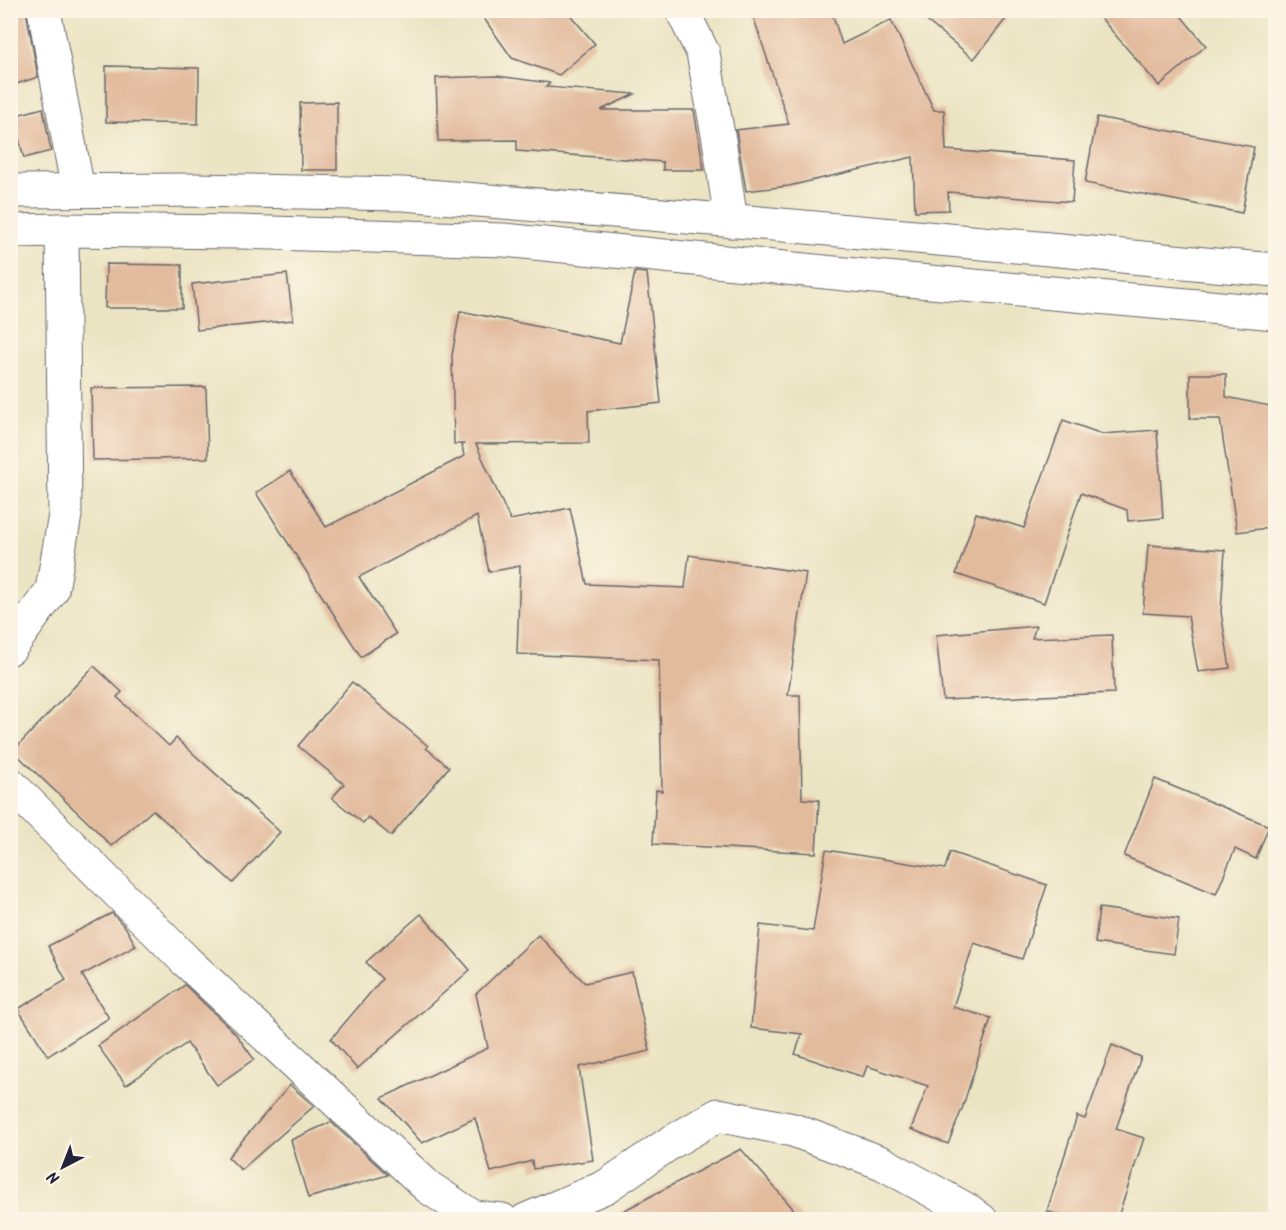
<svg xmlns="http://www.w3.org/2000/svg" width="1286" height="1230" font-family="Kalam,sans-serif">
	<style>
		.building { fill: #e2ba9c }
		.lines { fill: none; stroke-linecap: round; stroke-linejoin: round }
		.minor-casing { stroke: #68666b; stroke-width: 35 }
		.major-casing { stroke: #68666b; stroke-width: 35 }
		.minor { stroke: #fff; stroke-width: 33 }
		.major { stroke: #fff; stroke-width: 33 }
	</style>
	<rect width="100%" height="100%" fill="#fcf5e5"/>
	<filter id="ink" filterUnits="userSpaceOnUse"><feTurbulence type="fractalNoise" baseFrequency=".0167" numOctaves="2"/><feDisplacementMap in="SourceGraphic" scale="12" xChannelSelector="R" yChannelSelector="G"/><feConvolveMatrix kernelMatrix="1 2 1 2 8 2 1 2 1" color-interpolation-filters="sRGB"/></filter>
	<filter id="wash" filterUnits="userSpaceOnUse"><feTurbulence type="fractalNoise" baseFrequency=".008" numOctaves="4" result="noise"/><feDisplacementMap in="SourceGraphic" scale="24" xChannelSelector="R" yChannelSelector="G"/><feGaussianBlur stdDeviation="1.35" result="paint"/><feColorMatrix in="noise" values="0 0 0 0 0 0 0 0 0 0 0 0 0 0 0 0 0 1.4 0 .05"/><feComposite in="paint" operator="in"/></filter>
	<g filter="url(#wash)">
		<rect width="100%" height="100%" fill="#ebe4c3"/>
		<g id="blocks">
			<g class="building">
				<polygon points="10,10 26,10 38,77 10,86"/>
				<polygon points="478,10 566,10 595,44 559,75 512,58"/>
				<polygon points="751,10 831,10 842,44 891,20 934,110 944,110 946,150 1075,160 1072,202 948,192 949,210 915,211 913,157 789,186 746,191 736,130 789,124"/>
				<polygon points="913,10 1013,10 974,59"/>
				<polygon points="1094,10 1176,10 1206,46 1159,86"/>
				<polygon points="106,66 199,68 198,124 106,122"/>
				<polygon points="497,76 550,83 546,87 635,94 601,110 694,110 704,170 663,170 663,162 517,151 517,140 438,141 436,78"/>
				<polygon points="337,102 337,170 301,170 300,103"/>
				<polygon points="43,108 51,151 24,158 13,116"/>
				<polygon points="1097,117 1254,147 1242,213 1085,183"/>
				<polygon points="106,264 182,265 182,308 105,308"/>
				<polygon points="635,272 647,273 661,403 588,411 589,443 476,444 510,520 570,508 587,584 685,588 689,555 806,573 788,695 800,695 802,799 819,800 816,853 653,844 656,790 662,791 659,660 517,654 520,566 489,572 477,516 359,577 396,634 361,657 256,493 290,471 326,527 464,456 462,445 465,444 454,444 452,355 460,311 620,343"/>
				<polygon points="287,274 293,320 197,330 192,284"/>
				<polygon points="1190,374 1226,374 1226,397 1275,407 1275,527 1237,532 1220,419 1190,419"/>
				<polygon points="206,387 208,458 93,460 91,388"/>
				<polygon points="1063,420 1102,434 1157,430 1163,518 1128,521 1127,510 1081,493 1044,603 956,574 976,513 1024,528"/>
				<polygon points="1148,545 1225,550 1221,612 1230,668 1198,672 1188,616 1143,613"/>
				<polygon points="1036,626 1032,638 1112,635 1114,693 943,700 936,635"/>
				<polygon points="94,666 122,692 117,697 169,746 176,738 280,832 233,883 153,810 111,846 95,829 13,751"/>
				<polygon points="352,682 428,746 426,748 449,767 391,836 368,817 363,823 332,798 344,784 298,746"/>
				<polygon points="1155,779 1269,826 1256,859 1235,849 1216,894 1124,856"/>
				<polygon points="826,850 945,869 950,852 1047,885 1022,959 974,943 953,1007 991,1018 962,1109 948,1144 911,1129 928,1086 867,1066 863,1077 795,1054 802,1034 751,1028 760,925 813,931"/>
				<polygon points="1099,908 1179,919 1174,954 1095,943"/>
				<polygon points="112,913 126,928 136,946 82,975 109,1018 48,1056 18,1009 66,980 48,946"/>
				<polygon points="421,914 470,970 357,1069 331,1039 382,979 366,962"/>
				<polygon points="538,935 585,983 632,972 650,1051 579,1067 593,1160 533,1169 532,1161 491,1172 475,1118 422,1143 382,1098 488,1048 476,994"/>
				<polygon points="185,985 235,1033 254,1059 217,1085 187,1043 126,1085 98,1046"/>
				<polygon points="1112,1045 1141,1057 1116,1129 1144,1138 1117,1220 1073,1220 1047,1211 1077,1116 1085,1119"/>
				<polygon points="290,1085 314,1106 241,1170 228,1157"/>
				<polygon points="331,1122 388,1175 308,1198 291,1140"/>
				<polygon points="741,1149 803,1220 606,1220 687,1177"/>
			</g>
		</g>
	</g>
	<g filter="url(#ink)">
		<use href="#blocks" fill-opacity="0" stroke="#68666b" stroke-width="1.5"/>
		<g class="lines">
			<defs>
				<g id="minor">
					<polyline points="44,10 78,190"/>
					<polyline points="682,10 703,53 719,140 731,221"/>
					<polyline points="10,648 52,590 65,515 62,230"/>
					<polyline points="10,784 186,961 428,1187 473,1217 502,1220"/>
					<polyline points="526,1220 605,1187 670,1143 718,1115 793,1130 882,1163 969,1211 981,1220"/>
				</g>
				<g id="major">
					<polyline points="10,191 194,190 403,194 749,222 1060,250 1215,265 1276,270"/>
					<polyline points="10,231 62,230 240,232 504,240 885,278 1276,313"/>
				</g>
			</defs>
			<use href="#minor" class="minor-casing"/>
			<use href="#major" class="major-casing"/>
			<use href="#minor" class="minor"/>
			<use href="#major" class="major"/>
		</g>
	</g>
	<rect width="1286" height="1230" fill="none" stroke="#fcf5e5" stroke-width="36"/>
	<g transform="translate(63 1167) rotate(222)" stroke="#fcf5e5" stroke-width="4.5" paint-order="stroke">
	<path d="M0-4.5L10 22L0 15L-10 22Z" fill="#22223b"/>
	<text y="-9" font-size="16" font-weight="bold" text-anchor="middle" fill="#22223b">N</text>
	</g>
</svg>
